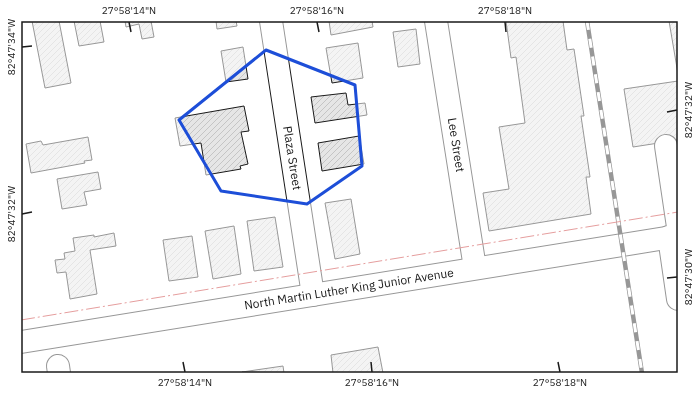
<svg xmlns="http://www.w3.org/2000/svg" width="699" height="394" font-family="'IBM Plex Sans',sans-serif">
	<style>
		.building { fill: url(#building-hatch); stroke: #1a1a1a }
		.lines { fill: none; stroke-linecap: round; stroke-linejoin: round }
		.minor-casing { stroke: #1a1a1a; stroke-width: 24 }
		.minor { stroke: #fff; stroke-width: 22 }
		.rail-casing { stroke: #1a1a1a; stroke-width: 4.5 }
		.rail { stroke: #fff; stroke-width: 3; stroke-dasharray: 9; stroke-linecap: butt }
		.power { stroke: #c62828; stroke-width: 1; stroke-dasharray: 14 3 2 3; stroke-linecap: butt }
		.marked { fill: none; stroke: #1d4ed8; stroke-width: 3; stroke-linejoin: round }
		.ticks { fill: none; stroke: #1a1a1a; stroke-width: 1.5 }
		.labels { text-anchor: middle; stroke-width: 3; stroke-linejoin: round; paint-order: stroke }
		.street-label { font-size: 12px; fill: #1a1a1a; stroke: #fff }
		.neatline { fill: none; stroke: #1a1a1a; stroke-width: 1.5 }
		.ticks-label { font-size: 10px; text-anchor: middle; fill: #1a1a1a }
	</style>
	<defs>
		<pattern id="building-hatch" width="6" height="6" patternUnits="userSpaceOnUse"><rect width="6" height="6" fill="#e6e6e6"/><path d="M-1 1l2-2M0 6l6-6M5 7l2-2" fill="none" stroke="#c5c5c5"/></pattern>
	</defs>
	<rect width="100%" height="100%" fill="#fff"/>
	<g class="building">
		<polygon points="32,21 59,21 71,83 45,88"/>
		<polygon points="74,21 100,21 104,42 79,46"/>
		<polygon points="125,21 151,21 154,37 142,39 139,24 126,27"/>
		<polygon points="216,21 236,21 237,26 217,29"/>
		<polygon points="329,21 372,21 373,27 331,35"/>
		<polygon points="506,21 563,21 567,50 574,49 584,116 581,116 590,177 586,177 591,214 489,231 483,193 509,189 499,127 525,123 516,57 511,58"/>
		<polygon points="669,21 678,21 678,74"/>
		<polygon points="416,29 420,64 398,67 393,32"/>
		<polygon points="358,43 363,78 332,83 326,48"/>
		<polygon points="243,47 248,79 226,82 221,51"/>
		<polygon points="678,81 678,140 633,147 624,89"/>
		<polygon points="346,93 348,105 365,103 367,115 315,123 311,97"/>
		<polygon points="244,106 249,131 241,132 248,164 240,166 241,169 206,175 201,143 180,146 175,118"/>
		<polygon points="359,136 364,164 322,171 318,143"/>
		<polygon points="88,137 92,160 84,161 85,163 31,173 26,144 41,141 43,145"/>
		<polygon points="98,172 101,189 84,192 87,205 62,209 57,179"/>
		<polygon points="351,199 360,254 335,259 325,203"/>
		<polygon points="275,217 283,267 254,271 247,221"/>
		<polygon points="234,226 241,274 213,279 205,231"/>
		<polygon points="114,233 116,246 90,250 97,294 70,299 66,272 57,273 55,260 65,259 64,253 75,251 73,238 94,235 94,237"/>
		<polygon points="192,236 198,277 169,281 163,240"/>
		<polygon points="378,347 383,373 333,373 331,355"/>
		<polygon points="283,366 284,373 242,372"/>
	</g>
	<g class="lines">
		<defs>
			<g id="minor">
				<polyline points="271,21 313,295"/>
				<polyline points="436,21 475,268"/>
				<polyline points="666,146 678,227"/>
				<polyline points="669,237 678,299"/>
				<polyline points="21,342 678,236"/>
				<polyline points="58,366 59,373"/>
			</g>
		</defs>
		<use href="#minor" class="minor-casing"/>
		<use href="#minor" class="minor"/>
		<defs>
			<polyline id="rail" points="587,21 642,373"/>
		</defs>
		<use href="#rail" class="rail-casing"/>
		<use href="#rail" class="rail"/>
		<polyline class="power" points="21,320 678,212"/>
	</g>
	<path d="M0 0H699V394H0ZM266 50 355 85 362 166 307 204 221 191 179 120Z" fill="#fff" fill-opacity=".55" fill-rule="evenodd"/>
	<path class="marked" d="M266 50 355 85 362 166 307 204 221 191 179 120Z"/>
	<path class="ticks" d="M129 22 131 32M317 22 319 32M505 22 506 32M22 47 32 46M667 112 677 110M22 214 32 212M667 278 677 277M183 362 185 372M371 362 372 372M558 362 560 372"/>
	<g class="labels">
		<g class="street-label">
			<text transform="translate(456 145) rotate(81)" y="4">Lee Street</text>
			<text transform="translate(292 158) rotate(81)" y="4">Plaza Street</text>
			<text transform="translate(349 289) rotate(-9)" y="4">North Martin Luther King Junior Avenue</text>
		</g>
	</g>
	<rect width="699" height="394" fill="none" stroke="#ffffff" stroke-width="44"/>
	<rect x="22" y="22" width="655" height="350" class="neatline"/>
	<g class="ticks-label">
		<text x="129" y="14">27°58'14"N</text>
		<text x="317" y="14">27°58'16"N</text>
		<text x="505" y="14">27°58'18"N</text>
		<text transform="translate(11 47) rotate(-90)" y="4">82°47'34"W</text>
		<text transform="translate(688 110) rotate(-90)" y="4">82°47'32"W</text>
		<text transform="translate(11 214) rotate(-90)" y="4">82°47'32"W</text>
		<text transform="translate(688 277) rotate(-90)" y="4">82°47'30"W</text>
		<text x="185" y="386">27°58'14"N</text>
		<text x="372" y="386">27°58'16"N</text>
		<text x="560" y="386">27°58'18"N</text>
	</g>
</svg>
